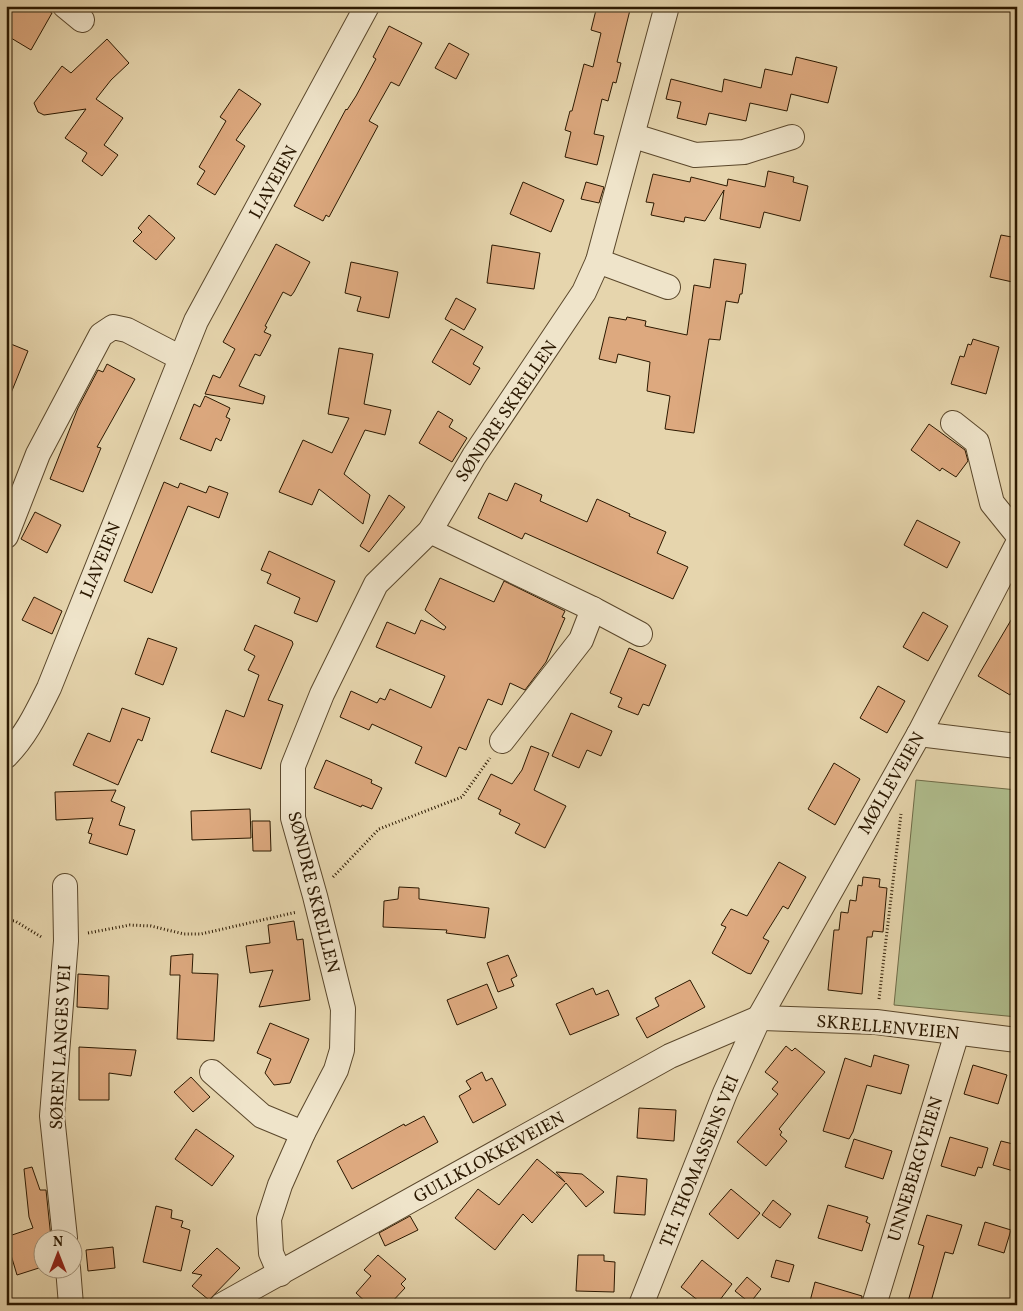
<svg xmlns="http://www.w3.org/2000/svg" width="1023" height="1311" font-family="Vollkorn,serif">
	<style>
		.green { fill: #b0be8e; stroke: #6e6b47 }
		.building { fill: #dda97f; stroke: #2b1800 }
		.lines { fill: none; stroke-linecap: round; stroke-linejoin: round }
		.minor-casing { stroke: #5a472b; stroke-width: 26 }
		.path { stroke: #2b1800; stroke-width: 3; stroke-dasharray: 1 2.5; stroke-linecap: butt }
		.minor { stroke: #efe4ca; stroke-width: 24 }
		.labels { text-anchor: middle; stroke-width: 5; stroke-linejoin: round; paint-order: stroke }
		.street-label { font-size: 18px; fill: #2b1800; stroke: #efe4ca }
	</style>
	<rect width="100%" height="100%" fill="#e6d5ad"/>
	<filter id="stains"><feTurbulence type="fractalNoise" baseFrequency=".004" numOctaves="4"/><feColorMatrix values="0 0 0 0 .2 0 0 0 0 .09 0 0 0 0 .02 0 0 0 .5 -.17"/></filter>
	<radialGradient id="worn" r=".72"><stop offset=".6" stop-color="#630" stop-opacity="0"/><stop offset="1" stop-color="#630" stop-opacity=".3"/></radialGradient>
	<polygon class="green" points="916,780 1017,790 1017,1017 894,1005"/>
	<g class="building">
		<polygon points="6,6 41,6 52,13 31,50 6,35"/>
		<polygon points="597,6 631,6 617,62 621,63 616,83 613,82 608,101 602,99 594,134 604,136 597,165 565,157 571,132 565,130 570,111 572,111 584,64 593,67 601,33 591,30"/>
		<polygon points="389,26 422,43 399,86 391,82 369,121 378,126 329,217 326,215 323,221 294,206 346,109 347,110 356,96 376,59 373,57"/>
		<polygon points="107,39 129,63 111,80 96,99 123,118 104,145 118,155 102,176 82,161 87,153 65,138 86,109 44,115 38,112 34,103 62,66 71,73"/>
		<polygon points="449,43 469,54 456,79 435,68"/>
		<polygon points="796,57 837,67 828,103 791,94 787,111 750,103 746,121 709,113 706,125 677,118 681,102 666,99 671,79 722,92 724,79 761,88 765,69 792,75"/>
		<polygon points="239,89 261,104 236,140 245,146 215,195 197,184 205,171 199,167 226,121 220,117"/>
		<polygon points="768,171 794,177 793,182 808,186 800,221 764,212 760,228 720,219 724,190 705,221 685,217 684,222 651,215 654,203 646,202 653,174 690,182 691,177 727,186 728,179 765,187"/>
		<polygon points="523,182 564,200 551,232 510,214"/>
		<polygon points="586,182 604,187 599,203 581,199"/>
		<polygon points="149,215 175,238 156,260 133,241 142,232 138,228"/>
		<polygon points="1001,235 1017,238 1017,283 990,277"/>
		<polygon points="276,244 310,262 294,292 291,296 283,292 265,326 267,327 264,332 271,335 260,356 255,354 239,386 265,396 263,404 205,394 213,375 220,378 235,349 223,342"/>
		<polygon points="492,245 540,253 534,289 487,283"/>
		<polygon points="714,259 746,264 742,294 740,294 738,303 726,301 720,340 709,339 694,433 665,429 670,396 647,391 650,362 618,354 616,363 599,359 609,317 626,320 627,317 646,321 645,326 687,335 694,285 710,288"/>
		<polygon points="351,262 398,272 389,318 357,311 361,297 345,293"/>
		<polygon points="456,298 476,309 464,330 445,319"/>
		<polygon points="451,329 483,347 473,364 480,368 470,385 432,362"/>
		<polygon points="973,339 999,347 986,394 951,384 960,356 964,357 968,344 971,345"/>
		<polygon points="6,342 28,351 7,403 6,402"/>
		<polygon points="339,348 373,354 364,404 391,410 385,435 365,430 344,474 370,495 363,524 319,489 312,505 279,492 303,440 332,453 349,418 328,414"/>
		<polygon points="107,364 135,379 97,447 101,448 83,492 50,479 78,408 98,370 103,372"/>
		<polygon points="205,396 230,408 226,417 230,419 221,441 216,438 211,451 180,439 194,404 200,407"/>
		<polygon points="438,411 453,420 449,427 467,438 452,462 419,443"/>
		<polygon points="929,424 965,450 968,461 956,477 942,468 940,471 911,450"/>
		<polygon points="164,482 178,488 180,483 206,493 209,486 228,493 219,518 188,506 152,593 124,581"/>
		<polygon points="515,483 542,495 540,501 587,522 597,499 630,514 629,516 666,532 657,553 688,567 673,599 525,533 522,539 478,518 489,493 507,501"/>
		<polygon points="389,495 405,507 369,552 360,546"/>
		<polygon points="35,512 61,525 47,553 21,539"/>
		<polygon points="917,520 960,542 947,568 904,545"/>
		<polygon points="269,551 335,581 317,622 294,613 300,598 267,583 271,574 261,570"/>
		<polygon points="440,578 494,602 504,581 565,611 562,617 565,618 546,662 525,690 510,683 502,705 488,699 466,750 459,747 446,777 415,763 422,747 372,724 369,730 340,717 351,691 377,703 380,698 385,700 390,689 431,708 445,676 376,647 387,622 415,634 421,620 444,630 446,627 425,610"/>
		<polygon points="34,597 62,611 52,634 22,620"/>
		<polygon points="1017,610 1017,683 1010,695 978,676"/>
		<polygon points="923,612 948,626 928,661 903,647"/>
		<polygon points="255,625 292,641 293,644 268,700 283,705 261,769 211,752 226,710 244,717 259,675 248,670 255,656 244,650"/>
		<polygon points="148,638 177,648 163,685 135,674"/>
		<polygon points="629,648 666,665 649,706 643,704 638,715 618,707 622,698 610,693"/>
		<polygon points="878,686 905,701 887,733 860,718"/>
		<polygon points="122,708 150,718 142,741 138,739 118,785 73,765 88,733 110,742"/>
		<polygon points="571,713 612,731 601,756 587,750 579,768 552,756"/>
		<polygon points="531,746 549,753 534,790 566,806 545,848 515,833 520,824 499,814 501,810 478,799 491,774 512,784 522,770"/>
		<polygon points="326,760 372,780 371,783 382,788 372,809 362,805 361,807 314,788"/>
		<polygon points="834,763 860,779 835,825 808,809"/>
		<polygon points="116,790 111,801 125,807 119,825 135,830 127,855 89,843 92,834 88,833 93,818 56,820 55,792"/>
		<polygon points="250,809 251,838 192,840 191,811"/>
		<polygon points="252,821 270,821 271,851 253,851"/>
		<polygon points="779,862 806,877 788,909 783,906 763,938 769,941 751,974 747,973 712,953 726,927 721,925 731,909 747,916"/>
		<polygon points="863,877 880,879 879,887 887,888 883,932 873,931 872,937 867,937 862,994 828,990 834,930 839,930 841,912 848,913 850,900 856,901 858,885 862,886"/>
		<polygon points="399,887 419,888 419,899 489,908 485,938 446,933 447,930 383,927 384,901 398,899"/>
		<polygon points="294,921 297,940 303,939 310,1000 259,1007 273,970 250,973 246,946 270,943 268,925"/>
		<polygon points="193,954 192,973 218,974 214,1041 177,1039 180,975 170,975 171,956"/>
		<polygon points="508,955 517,976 511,979 514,986 498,992 487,963"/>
		<polygon points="78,974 109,976 108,1009 77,1007"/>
		<polygon points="690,980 705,1007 647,1038 636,1018 659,1006 655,998"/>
		<polygon points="487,984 497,1008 457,1025 447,1000"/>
		<polygon points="593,988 596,995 608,990 619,1015 570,1035 556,1004"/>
		<polygon points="270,1023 309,1039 290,1083 274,1085 265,1073 271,1059 257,1053"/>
		<polygon points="786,1046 792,1051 795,1048 825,1072 779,1129 782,1132 780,1135 787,1141 766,1166 737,1142 778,1094 772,1089 778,1082 765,1072"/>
		<polygon points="79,1047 136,1050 131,1076 109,1073 109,1100 79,1100"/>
		<polygon points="874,1055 909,1065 901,1094 867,1085 853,1132 849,1139 823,1131 845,1058 871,1067"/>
		<polygon points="973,1065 1007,1075 998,1104 964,1094"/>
		<polygon points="482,1072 486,1081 492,1078 506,1105 473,1123 459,1096 471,1089 466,1081"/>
		<polygon points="191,1077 210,1097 193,1112 174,1092"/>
		<polygon points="639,1108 676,1110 674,1141 637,1138"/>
		<polygon points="424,1116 438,1142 352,1189 337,1161 404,1124 405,1126"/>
		<polygon points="196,1129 234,1156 212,1186 175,1159"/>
		<polygon points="950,1137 988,1148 982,1168 978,1167 975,1176 941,1166"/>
		<polygon points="854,1139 892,1151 883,1179 845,1167"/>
		<polygon points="1001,1141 1017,1145 1017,1172 993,1165"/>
		<polygon points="537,1159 565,1182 556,1172 582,1174 604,1192 586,1207 566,1183 532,1223 523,1214 495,1250 455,1218 478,1189 499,1205"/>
		<polygon points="32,1167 40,1190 46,1190 51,1238 42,1238 42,1267 17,1275 11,1255 6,1256 6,1237 33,1228 29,1217 24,1169"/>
		<polygon points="617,1176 647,1179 645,1215 614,1213"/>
		<polygon points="731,1189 760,1213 738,1239 709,1214"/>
		<polygon points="773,1200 791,1214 780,1228 762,1215"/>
		<polygon points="828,1205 868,1217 866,1222 870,1224 862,1251 818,1238"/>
		<polygon points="156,1206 172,1210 171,1218 183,1221 181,1227 190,1230 181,1271 143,1262"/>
		<polygon points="927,1215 962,1225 953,1254 945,1252 930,1305 907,1305 924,1246 918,1244"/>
		<polygon points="410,1216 418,1230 385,1246 379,1233"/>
		<polygon points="985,1222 1011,1230 1004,1253 978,1245"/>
		<polygon points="113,1247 115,1268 88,1271 86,1250"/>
		<polygon points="217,1248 240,1268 209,1300 192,1286 202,1275 192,1273"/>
		<polygon points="378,1255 406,1279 401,1284 405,1288 389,1305 369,1305 356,1293 371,1276 364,1270"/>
		<polygon points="578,1255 604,1255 604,1261 615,1262 614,1292 576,1291"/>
		<polygon points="702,1260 732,1284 716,1305 704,1305 681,1287"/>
		<polygon points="776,1260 794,1265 789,1282 771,1277"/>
		<polygon points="747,1277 761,1289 750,1303 735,1291"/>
		<polygon points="815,1282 862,1296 861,1305 809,1305"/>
	</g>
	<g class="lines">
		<defs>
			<g id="minor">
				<polyline points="65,6 82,20"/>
				<polyline points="634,136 695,155 744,152 792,137"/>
				<polyline points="598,261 668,287"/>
				<polyline points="953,423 977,442 992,503 1017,534"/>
				<polyline points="430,531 593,609 640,634"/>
				<polyline points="6,536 38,454 101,335 113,327 127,330 181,358"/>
				<polyline points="919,734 1017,746"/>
				<polyline points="502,741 581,640 593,609"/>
				<path d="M6 756C26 736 37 712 49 688L196 321 367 6"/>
				<polyline points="212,1072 262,1116 303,1133"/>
				<polyline points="65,1238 52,1116 66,941 65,886"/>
				<polyline points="68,1268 71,1305"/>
				<polyline points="280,1274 271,1253 269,1219 280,1185 303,1133 336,1070 342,1050 343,1009 315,896 293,818 293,766 322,694 376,584 430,531 474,456 584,292 598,261 667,6"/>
				<polyline points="222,1305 670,1056 759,1018 876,1022 1017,1040"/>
				<polyline points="641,1305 725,1093 759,1018 919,734 1017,545"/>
				<polyline points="874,1305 957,1033"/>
			</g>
		</defs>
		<use href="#minor" class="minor-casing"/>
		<g class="path">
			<polyline points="333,877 379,829 462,797 490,758"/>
			<polyline points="6,920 15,921 43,938"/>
			<polyline points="88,933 130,925 151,926 184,934 201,934 297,912"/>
			<polyline points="879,999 901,814"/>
		</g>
		<use href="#minor" class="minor"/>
	</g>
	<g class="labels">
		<g class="street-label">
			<text transform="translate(273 182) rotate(-61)" y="6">LIAVEIEN</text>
			<text transform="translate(506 411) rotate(-56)" y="6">SØNDRE SKRELLEN</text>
			<text transform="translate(100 560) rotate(-68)" y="6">LIAVEIEN</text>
			<text transform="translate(891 783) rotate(-60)" y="6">MØLLEVEIEN</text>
			<text transform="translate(314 892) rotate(76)" y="6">SØNDRE SKRELLEN</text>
			<text transform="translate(888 1027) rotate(5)" y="6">SKRELLENVEIEN</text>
			<text transform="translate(60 1047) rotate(-87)" y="6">SØREN LANGES VEI</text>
			<text transform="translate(489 1157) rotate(-29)" y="6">GULLKLOKKEVEIEN</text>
			<text transform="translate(699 1161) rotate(-68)" y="6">TH. THOMASSENS VEI</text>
			<text transform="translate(915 1169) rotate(-73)" y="6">UNNEBERGVEIEN</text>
		</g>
	</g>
	<rect width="1023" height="1311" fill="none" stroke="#e6d5ad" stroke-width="25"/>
	<rect x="8" y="8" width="1008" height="1296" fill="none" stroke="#2b1800" stroke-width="2.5"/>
	<rect x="12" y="12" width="998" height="1286" fill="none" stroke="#2b1800"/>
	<g transform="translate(58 1254)"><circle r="24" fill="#efe4ca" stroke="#a19279"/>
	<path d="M0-4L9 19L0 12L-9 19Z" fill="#8f2418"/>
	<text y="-8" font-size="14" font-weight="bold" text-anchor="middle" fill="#2b1800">N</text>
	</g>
	<rect width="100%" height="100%" filter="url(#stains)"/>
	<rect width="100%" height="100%" fill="url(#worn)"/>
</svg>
